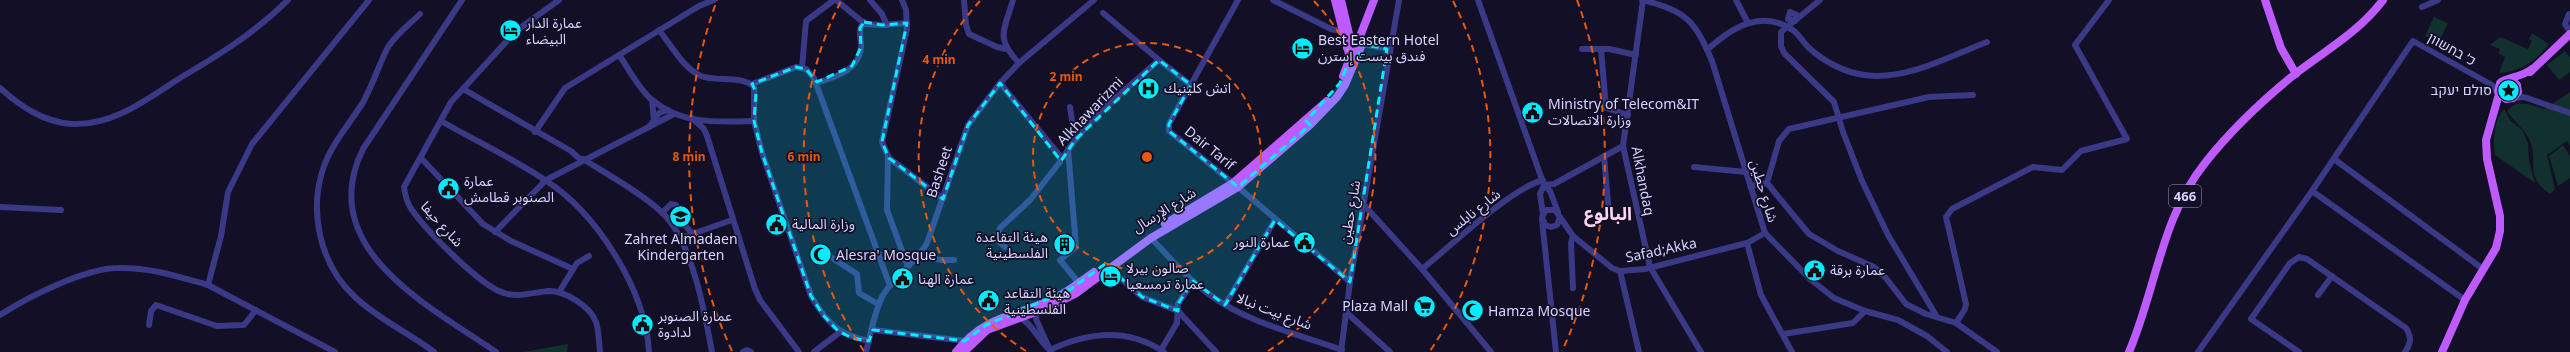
<svg xmlns="http://www.w3.org/2000/svg" width="2570" height="352" font-family="'Noto Sans','Noto Sans Arabic',Heebo,sans-serif">
	<style>
		.green { fill: #12302e }
		.lines { fill: none; stroke-linecap: round; stroke-linejoin: round }
		.minor { stroke: #3a3985; stroke-width: 6 }
		.major { stroke: #bd5bff; stroke-width: 8 }
		.marked { fill: #00edff; fill-opacity: 0.2; stroke: #00edff; stroke-width: 3; stroke-dasharray: 8 5; stroke-linejoin: round }
		.ring { fill: none; stroke: #e8590c; stroke-width: 2; stroke-dasharray: 7 5 }
		.labels { text-anchor: middle; stroke-width: 3.5; stroke-linejoin: round; paint-order: stroke }
		.shield { fill: #120f26; stroke: #9d99be; stroke-width: 1 }
		.shield-label { font-size: 13px; font-weight: bold; fill: #d8d4ff }
		.poi-label { font-size: 14px; fill: #d8d4ff; stroke: #120f26; text-anchor: start }
		.street-label { font-size: 14px; fill: #d8d4ff; stroke: #120f26 }
		.district-label { font-size: 18px; font-weight: bold; fill: #ffd6f1; stroke: #120f26 }
		.centre { fill: #e8590c; stroke: #120f26; stroke-width: 2 }
		.ring-label { font-size: 12px; text-anchor: middle; font-weight: bold; fill: #e8590c; stroke: #120f26; stroke-width: 3.5; stroke-linejoin: round; paint-order: stroke }
	</style>
	<rect width="100%" height="100%" fill="#120f26"/>
	<g class="green">
		<polygon points="2434,17 2448,23 2439,42 2425,36"/>
		<path d="M2532 33 2549 44C2536 61 2520 72 2499 73L2505 57 2498 53 2500 49 2490 45 2500 37 2528 49 2532 41 2529 39Z"/>
		<polygon points="2565,51 2570,57 2570,72 2559,80 2547,65"/>
		<path d="M2570 92V145L2567 141 2547 155 2555 189 2550 194C2523 174 2539 163 2530 141 2524 128 2514 122 2507 111 2517 98 2531 105 2545 109Z"/>
		<path d="M2504 109 2511 121 2522 130 2528 143 2529 161 2535 183 2495 155C2493 139 2493 122 2504 109Z"/>
		<polygon points="2563,145 2570,156 2570,178 2558,186 2549,156"/>
		<polygon points="568,344 567,352 523,352 529,351"/>
	</g>
	<g class="lines">
		<g class="minor">
			<path d="M462 0 363 149C314 248 429 306 496 352"/>
			<path d="M559 0 516 31 451 102 404 187C405 195 407 203 412 210 427 231 480 286 504 293 519 298 534 292 549 291 565 291 590 306 596 322 599 331 599 343 600 352"/>
			<polyline points="836,0 865,24 882,25 907,23"/>
			<polyline points="870,0 882,14 887,25"/>
			<polyline points="902,0 906,10 907,29 882,142 889,158 943,199"/>
			<polyline points="964,0 966,25 969,34 997,47 1006,49"/>
			<path d="M1013 0C1004 31 995 38 1019 63"/>
			<polyline points="1273,0 1331,29 1341,31"/>
			<polyline points="1478,0 1544,185 1550,191 1558,212"/>
			<path d="M1642 0C1686 10 1695 21 1712 61L1765 233 1810 279 1834 298 1865 311 1898 320 1927 336 1947 352"/>
			<polyline points="1643,0 1623,146 1650,267 1701,352"/>
			<polyline points="1736,0 1748,23"/>
			<polyline points="1820,0 1781,32 1781,46 1784,53 1834,102 1843,132 1862,181 1888,235 1937,317"/>
			<polyline points="2422,7 2438,0"/>
			<polyline points="1103,13 1159,60"/>
			<path d="M420 14C409 25 394 36 387 49 378 67 372 87 362 104 349 124 332 144 324 166 308 211 320 265 355 297 378 319 409 333 434 352"/>
			<polyline points="2569,14 2565,24 2570,32"/>
			<polyline points="1795,21 1797,15 1790,12 1788,19 1795,21"/>
			<path d="M659 30C671 45 683 68 701 76 716 82 743 75 754 87V121L762 153 811 296C827 323 838 335 869 341"/>
			<polyline points="1361,44 1390,49"/>
			<polyline points="1582,49 1609,49 1636,55"/>
			<polyline points="1601,49 1606,108 1628,115"/>
			<path d="M1707 50C1731 28 1762 8 1794 31 1800 36 1803 42 1808 47 1823 61 1845 73 1865 75 1906 81 1950 56 1987 42"/>
			<path d="M619 55C629 69 638 88 651 99 681 125 717 122 754 121"/>
			<polyline points="802,68 806,21 834,0"/>
			<path d="M816 83C835 77 860 70 861 46 861 36 857 30 864 22"/>
			<polyline points="1000,83 1060,156"/>
			<polyline points="752,84 796,67 806,69 814,78 890,286"/>
			<path d="M0 88C20 106 43 122 72 124 113 126 147 99 180 78 219 55 256 32 288 0"/>
			<polyline points="463,89 571,151 581,160"/>
			<polyline points="2513,98 2524,97 2570,113"/>
			<polyline points="652,100 654,120"/>
			<polyline points="1070,107 1075,140"/>
			<polyline points="692,118 704,129 707,136 755,289 760,300 799,352"/>
			<path d="M441 121C476 141 512 158 545 180 597 213 646 291 649 352"/>
			<polyline points="649,127 659,113 668,110"/>
			<polyline points="535,132 565,88 699,6 714,0"/>
			<polyline points="1068,149 1076,247 1060,260 1078,282"/>
			<polyline points="888,156 887,210 908,267"/>
			<path d="M1060 156H1064C1087 118 1127 89 1159 60L1191 85"/>
			<polyline points="1604,156 1609,215 1614,219"/>
			<polyline points="421,158 483,224 511,241 573,269"/>
			<path d="M583 159C605 173 652 199 668 219 693 248 705 314 712 352"/>
			<polyline points="2334,159 2483,269"/>
			<polyline points="1694,167 1746,172"/>
			<polyline points="1233,183 1169,131 1169,124 1238,0"/>
			<polyline points="1767,183 1779,141 1789,129 1929,97 1973,95"/>
			<polyline points="1544,185 1554,184 1623,146"/>
			<polyline points="1750,186 1767,183 1809,234 1838,251 1874,267 1885,277 1906,304 1926,314 1956,323 1997,352"/>
			<polyline points="1238,187 1350,282"/>
			<polyline points="2312,191 2465,300"/>
			<polyline points="1364,205 1422,269 1491,352"/>
			<polyline points="0,207 61,210"/>
			<polyline points="662,213 671,204 676,205 680,220 693,234"/>
			<polyline points="1543,214 1540,194 1544,185"/>
			<polyline points="1560,217 1557,225 1551,227 1545,225 1542,217 1546,210 1555,210 1573,236 1612,268 1620,271 1645,269 1747,243 1765,233"/>
			<polyline points="1542,220 1556,352"/>
			<polyline points="495,232 546,180 674,114"/>
			<polyline points="1573,236 1571,243 1573,288"/>
			<polyline points="681,238 732,220"/>
			<path d="M1151 238C1170 258 1188 279 1210 295 1248 323 1298 334 1342 350"/>
			<polyline points="1747,243 1761,295 1792,352"/>
			<polyline points="1005,247 996,239 1000,228 1030,200 1060,162 1060,156"/>
			<polyline points="921,254 940,260 954,260"/>
			<polyline points="829,256 857,274 859,293 878,304"/>
			<polyline points="1108,268 1142,297 1178,311 1216,352"/>
			<path d="M1422 269C1451 246 1510 189 1543 180"/>
			<polyline points="1620,271 1639,352"/>
			<polyline points="559,292 577,263 589,256"/>
			<polyline points="2318,295 2332,276"/>
			<polyline points="1225,305 1275,220"/>
			<polyline points="1037,311 1036,319 1050,350"/>
			<polyline points="1347,313 1390,352"/>
			<path d="M0 315C28 297 85 268 118 268 150 267 179 277 208 285"/>
			<path d="M1019 317C1033 324 1038 340 1050 350"/>
			<polyline points="1956,323 1965,309 1966,304 1946,217 1952,209 2033,167 2062,170 2081,151 2127,139 2075,45 2109,0"/>
			<polyline points="149,325 151,311 156,305 217,326 244,325 256,310"/>
			<polyline points="873,330 965,341"/>
			<polyline points="1783,334 1853,323 1865,311"/>
			<polyline points="1161,350 1177,323 1178,304 1193,281"/>
			<polyline points="335,352 208,285 221,236 228,192 252,144 369,0"/>
			<polyline points="743,352 747,350 751,352"/>
			<polyline points="814,352 840,332"/>
			<path d="M866 352C871 334 874 312 883 295 895 275 916 263 927 243L968 125 1000 83 1019 63 1094 0"/>
			<path d="M1051 352 1050 350C1088 332 1127 327 1164 352"/>
			<polyline points="1341,352 1350,282 1399,0"/>
			<polyline points="2198,352 2312,191 2413,41 2492,85 2498,92"/>
			<path d="M2299 352 2251 319 2290 263 2299 257 2307 259 2406 328C2412 338 2411 343 2405 352"/>
		</g>
		<g class="major">
			<polyline points="1335,0 1346,43"/>
			<polyline points="1341,0 1350,38"/>
			<polyline points="2265,0 2281,48 2296,74"/>
			<polyline points="1359,39 1374,0"/>
			<polyline points="2530,72 2570,34"/>
			<polyline points="1343,76 1350,58 1348,50"/>
			<path d="M2511 80 2517 85 2518 92 2513 98 2506 99 2498 92 2500 83C2505 78 2522 77 2532 69"/>
			<polyline points="1165,224 1233,183 1327,101"/>
			<path d="M956 352C986 314 1016 317 1055 298 1069 291 1081 281 1094 272"/>
			<polyline points="964,352 987,330 1049,307 1075,294 1151,238 1238,187 1310,125 1337,97 1345,85 1361,47 1357,38 1348,39 1347,48 1351,52 1358,51"/>
			<path d="M2129 352C2156 289 2161 218 2205 163 2231 130 2263 100 2295 74 2325 51 2360 31 2383 0"/>
			<polyline points="2442,352 2465,300 2496,248 2500,231 2500,216 2487,159 2486,140 2499,94"/>
		</g>
	</g>
	<path class="marked" d="M864 22 882 25 907 23 882 142 889 158 943 199 968 125 1000 83 1061 161 1075 140 1159 60 1191 85 1169 124V131L1238 187 1310 125 1306 121 1340 83 1350 58 1348 50 1359 58 1361 44 1387 49 1350 282 1275 220 1225 305 1193 281 1178 304V311L1142 297 1105 264 1071 289 986 325 965 341 873 330 869 341 852 338 838 331 823 315 811 296 762 153 754 121 756 92 752 84 796 67 806 69 817 82 852 66 861 47 860 28Z"/>
	<g class="ring">
		<circle cx="1147" cy="157" r="114"/>
		<path d="M1026 351A229 229 0 0 1 980 1M1314 1A229 229 0 0 1 1268 351"/>
		<path d="M864 351A343 343 0 0 1 841 1M1453 1A343 343 0 0 1 1430 351"/>
		<path d="M732 351A458 458 0 0 1 717 0M1577 0A458 458 0 0 1 1562 351"/>
	</g>
	<defs>
		<symbol id="hotel-disc" viewBox="-11 -11 22 22"><circle r="9.5" fill="#00edff" stroke="#120f26"/><path d="M-6-4.5h1.5V1H6V5H4.5V3h-9V5H-6ZM-4 0a1.8 1.8 0 1 1 3.6 0ZM.5 0V-2.5h3Q6-2.5 6 0Z" fill="#111"/></symbol>
		<symbol id="hospital-disc" viewBox="-11 -11 22 22"><circle r="9.5" fill="#00edff" stroke="#120f26"/><path d="M-5-5h3v3.5h4V-5h3V5h-3V1.5h-4V5h-3Z" fill="#111"/></symbol>
		<symbol id="sight-disc" viewBox="-11 -11 22 22"><circle r="9.5" fill="#00edff" stroke="#120f26"/><path d="M0-6L1.8-2.2L6-1.7L2.9 1.2L3.7 5.4L0 3.3L-3.7 5.4L-2.9 1.2L-6-1.7L-1.8-2.2Z" fill="#111"/></symbol>
		<symbol id="civic-disc" viewBox="-11 -11 22 22"><circle r="9.5" fill="#00edff" stroke="#120f26"/><path d="M-.6-6.5H3V-4.5H.6V-3L4-1V1h2V6H-6V1h2V-1L-.6-3ZM-1.2 2.5V6h2.4V2.5Z" fill="#111"/></symbol>
		<symbol id="school-disc" viewBox="-11 -11 22 22"><circle r="9.5" fill="#00edff" stroke="#120f26"/><path d="M0-5L7-2L0 1L-7-2ZM-4 1L0 2.5L4 1V4Q0 6-4 4Z" fill="#111"/></symbol>
		<symbol id="building-disc" viewBox="-11 -11 22 22"><circle r="9.5" fill="#00edff" stroke="#120f26"/><path d="M-4-6H4V6H1V3H-1V6H-4ZM-2.5-4.3h1.7v1.8h-1.7ZM.8-4.3h1.7v1.8H.8ZM-2.5-1h1.7V.8h-1.7ZM.8-1h1.7V.8H.8Z" fill="#111"/></symbol>
		<symbol id="mosque-disc" viewBox="-11 -11 22 22"><circle r="9.5" fill="#00edff" stroke="#120f26"/><path d="M3.5-4.9A6 6 0 1 0 3.5 4.9A5 5 0 1 1 3.5-4.9Z" fill="#111"/></symbol>
		<symbol id="supermarket-disc" viewBox="-11 -11 22 22"><circle r="9.5" fill="#00edff" stroke="#120f26"/><path d="M-6-5.5h2.5l.6 2H6L4.5 2H-2.5L-4.4-4H-6ZM-1.5 3.2a1.3 1.3 0 1 0 .1 0ZM3 3.2a1.3 1.3 0 1 0 .1 0Z" fill="#111"/></symbol>
	</defs>
	<g fill-rule="evenodd">
		<use href="#hotel-disc" x="498" y="18" width="25" height="25"/>
		<use href="#hotel-disc" x="1290" y="36" width="25" height="25"/>
		<use href="#hospital-disc" x="1136" y="76" width="25" height="25"/>
		<use href="#sight-disc" x="2496" y="78" width="25" height="25"/>
		<use href="#civic-disc" x="1520" y="100" width="25" height="25"/>
		<use href="#civic-disc" x="436" y="176" width="25" height="25"/>
		<use href="#school-disc" x="668" y="204" width="25" height="25"/>
		<use href="#civic-disc" x="764" y="212" width="25" height="25"/>
		<use href="#civic-disc" x="1292" y="230" width="25" height="25"/>
		<use href="#building-disc" x="1052" y="232" width="25" height="25"/>
		<use href="#mosque-disc" x="808" y="242" width="25" height="25"/>
		<use href="#civic-disc" x="1802" y="258" width="25" height="25"/>
		<use href="#hotel-disc" x="1098" y="264" width="25" height="25"/>
		<use href="#civic-disc" x="890" y="266" width="25" height="25"/>
		<use href="#civic-disc" x="976" y="288" width="25" height="25"/>
		<use href="#supermarket-disc" x="1412" y="294" width="25" height="25"/>
		<use href="#mosque-disc" x="1460" y="298" width="25" height="25"/>
		<use href="#civic-disc" x="630" y="312" width="25" height="25"/>
	</g>
	<g class="labels">
		<rect class="shield" x="2169" y="185" width="32" height="22" rx="3"/>
		<g class="shield-label">
			<text x="2185" y="201">466</text>
		</g>
		<g class="poi-label">
			<text x="526" y="28">عمارة الدار<tspan x="526" dy="16">البيضاء</tspan></text>
			<text x="1318" y="45">Best Eastern Hotel<tspan x="1318" dy="16">فندق بيست إسترن</tspan></text>
			<text x="1164" y="93">اتش كلينيك</text>
			<text x="2492" y="95" text-anchor="end">סולם יעקב</text>
			<text x="1548" y="109">Ministry of Telecom&amp;IT<tspan x="1548" dy="16">وزارة الاتصالات</tspan></text>
			<text x="464" y="186">عمارة<tspan x="464" dy="16">الصنوبر قطامش</tspan></text>
			<text x="792" y="229">وزارة المالية</text>
			<text x="1048" y="242" text-anchor="end">هيئة التقاعدة<tspan x="1048" dy="16">الفلسطينية</tspan></text>
			<text x="681" y="244" text-anchor="middle">Zahret Almadaen<tspan x="681" dy="16">Kindergarten</tspan></text>
			<text x="1290" y="247" text-anchor="end">عمارة النور</text>
			<text x="836" y="260">Alesra' Mosque</text>
			<text x="1126" y="273">صالون بيرلا<tspan x="1126" dy="16">عمارة ترمسعيا</tspan></text>
			<text x="1830" y="275">عمارة برقة</text>
			<text x="918" y="284">عمارة الهنا</text>
			<text x="1004" y="298">هيئة التقاعد<tspan x="1004" dy="16">الفلسطينية</tspan></text>
			<text x="1408" y="311" text-anchor="end">Plaza Mall</text>
			<text x="1488" y="316">Hamza Mosque</text>
			<text x="658" y="321">عمارة الصنوبر<tspan x="658" dy="16">لدادوة</tspan></text>
		</g>
		<g class="street-label">
			<text transform="translate(2452 49) rotate(29)" y="5">כ׳ בחשוון</text>
			<text transform="translate(1090 111) rotate(-46)" y="5">Alkhawarizmi</text>
			<text transform="translate(1210 148) rotate(39)" y="5">Dair Tarif</text>
			<text transform="translate(939 172) rotate(-72)" y="5">Basheet</text>
			<text transform="translate(1643 181) rotate(79)" y="5">Alkhandaq</text>
			<text transform="translate(1764 191) rotate(73)" y="5">شارع حطين</text>
			<text transform="translate(1164 210) rotate(-32)" y="5">شارع الإرسال</text>
			<text transform="translate(1350 212) rotate(-80)" y="5">شارع حطين</text>
			<text transform="translate(1473 212) rotate(-38)" y="5">شارع نابلس</text>
			<text transform="translate(442 224) rotate(48)" y="5">شارع حيفا</text>
			<text transform="translate(1661 250) rotate(-12)" y="5">Safad;Akka</text>
			<text transform="translate(1274 311) rotate(21)" y="5">شارع بيت نبالا</text>
		</g>
		<g class="district-label">
			<text x="1608" y="220">البالوع</text>
		</g>
	</g>
	<circle cx="1147" cy="157" r="6" class="centre"/>
	<g class="ring-label">
		<text x="939" y="64">4 min</text>
		<text x="1066" y="81">2 min</text>
		<text x="804" y="161">6 min</text>
		<text x="689" y="161">8 min</text>
	</g>
</svg>
